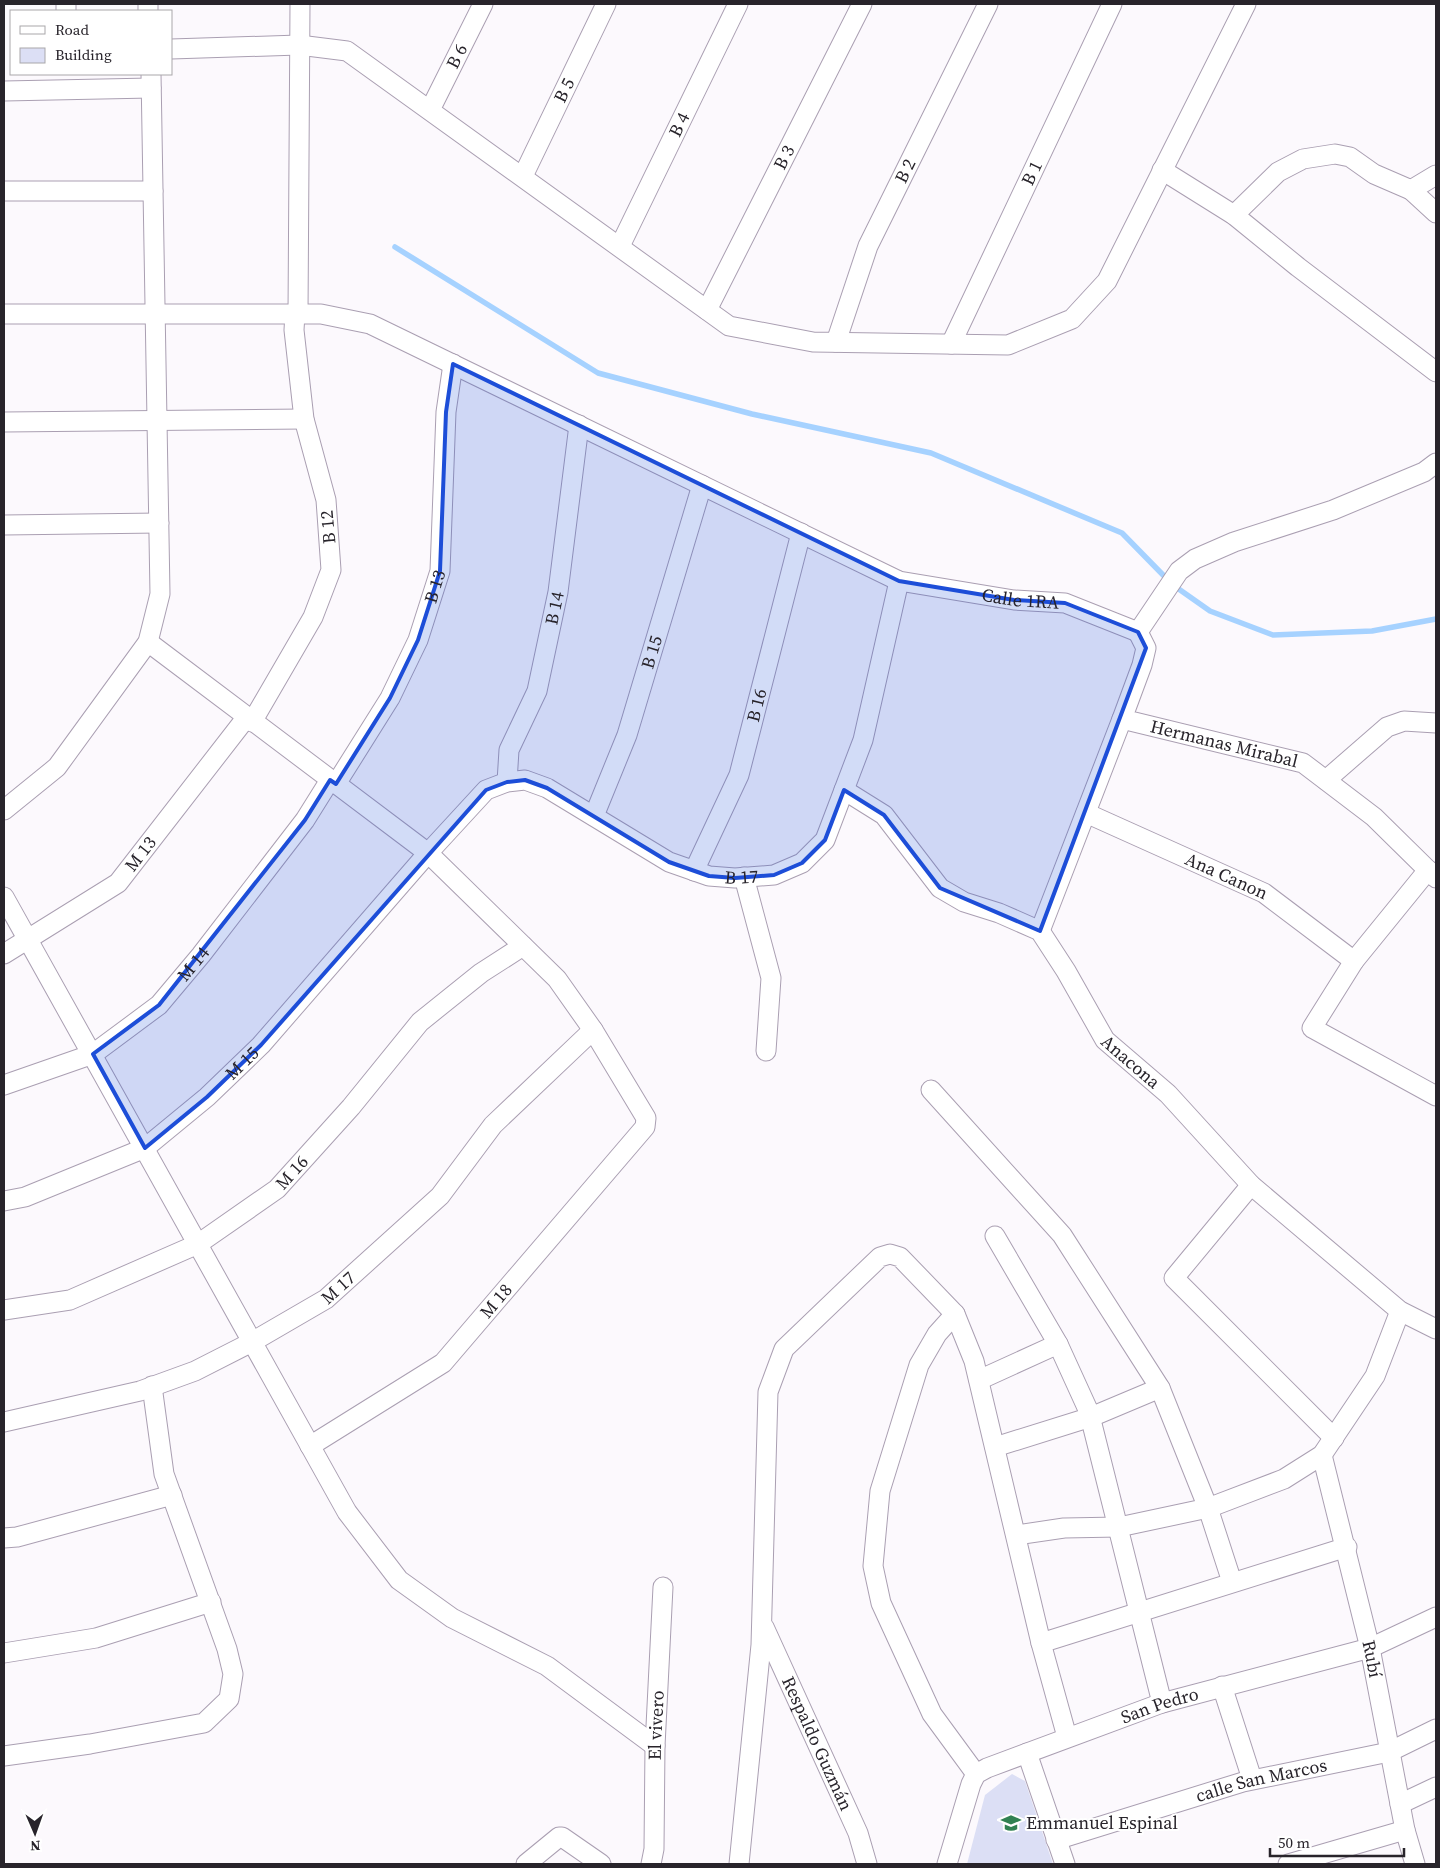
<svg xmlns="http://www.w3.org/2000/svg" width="1440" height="1868" font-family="'Source Serif 4',serif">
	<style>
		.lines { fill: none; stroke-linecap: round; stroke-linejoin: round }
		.stream { stroke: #a6d2ff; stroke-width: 5.5 }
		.building { fill: #dcdff5 }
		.minor-casing { stroke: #aa9fb2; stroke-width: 21 }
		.minor { stroke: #fff; stroke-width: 19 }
		.marked { fill: #1d4ed8; fill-opacity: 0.2; stroke: #1d4ed8; stroke-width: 4; stroke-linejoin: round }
		.labels { text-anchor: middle; stroke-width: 4; stroke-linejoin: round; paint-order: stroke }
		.street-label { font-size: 18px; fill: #28242b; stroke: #fff }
		.poi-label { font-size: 18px; fill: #28242b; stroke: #fff; text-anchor: start }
	</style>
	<rect width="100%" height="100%" fill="#fcf9fd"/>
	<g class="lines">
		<g class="stream">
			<polyline points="395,247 598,373 752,414 931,453 1122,533 1166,578"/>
			<polyline points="1173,585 1210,611 1273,635 1372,631 1436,619"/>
		</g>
	</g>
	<polygon class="building" points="1012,1774 1025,1781 1053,1864 967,1864 985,1795"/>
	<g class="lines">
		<defs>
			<g id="minor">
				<polyline points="66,4 66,11"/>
				<polyline points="148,4 148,11"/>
				<polyline points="171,49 299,45 347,51 729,326 813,342 1008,345 1072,319 1107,281 1246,4"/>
				<polyline points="4,91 151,88"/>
				<path id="s1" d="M430 110 483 4"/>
				<polyline points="1162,170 1234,215 1298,267 1436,372"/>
				<path id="s2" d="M523 176 606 4"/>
				<polyline points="1411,190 1436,175"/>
				<polyline points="4,191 153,191"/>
				<polyline points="1234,215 1278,172 1303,159 1335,154 1350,157 1374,174 1411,190 1436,213"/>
				<path id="s3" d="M620 246 738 4"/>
				<path id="s4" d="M707 310 862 4"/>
				<path id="s5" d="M4 314H321L370 324 899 581 1014 600 1065 603 1138 632"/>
				<polyline points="298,314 300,4"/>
				<path id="s6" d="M836 342 868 246 988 4"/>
				<path id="s7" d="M951 344 1112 4"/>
				<polyline points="4,422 304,419"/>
				<polyline points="4,525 159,523"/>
				<path id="s8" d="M1138 632 1146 648 1142 665 1122 719 1303 763 1374 817 1436 878"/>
				<polyline points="1138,632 1179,571 1195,559 1234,542 1333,510 1424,472 1436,463"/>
				<polyline points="148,642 428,853 557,979 593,1030 646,1118 645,1127 443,1363 310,1446"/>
				<polyline points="252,722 313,617 331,570 326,500 304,419 294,330 295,314"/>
				<polyline points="1326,780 1387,727 1404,721 1436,723"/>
				<path id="s9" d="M507 782 509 750 537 691 558 592 579 425"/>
				<path id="s10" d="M336 784 390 698 418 640 440 571 446 412 453 364"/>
				<path id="s11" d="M844 790 884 815 940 888 964 902 999 913 1040 931 1066 971 1105 1040 1168 1094 1251 1185 1400 1311 1436 1329"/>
				<polyline points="4,810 57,767 148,642 160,594 151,74"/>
				<path id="s12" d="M1086 813 1264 893 1354 961"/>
				<path id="s13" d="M594 816 627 735 702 485"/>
				<polyline points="1428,870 1354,961 1312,1028 1436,1096"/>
				<path id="s14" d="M694 871 739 775 801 533"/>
				<polyline points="744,877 771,978 766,1051"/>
				<polyline points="4,897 347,1512 399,1580 452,1618 547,1666 655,1746"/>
				<polyline points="1040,931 1122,719"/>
				<path id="s15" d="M4 954 118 883 246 718"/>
				<path id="s16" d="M4 1085 93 1054 159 1005 201 955 305 820 330 780"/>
				<polyline points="931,1090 1062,1235 1160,1388 1208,1508 1232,1582"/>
				<polyline points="1251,1185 1174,1278 1334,1438"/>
				<path id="s17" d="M4 1201 25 1197 145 1148 207 1097 261 1045 428 853 486 790 507 782 525 780 547 788 669 862 709 876 735 878 774 875 802 863 825 840 863 740 899 581"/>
				<polyline points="995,1236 1058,1344 1089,1412 1162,1703"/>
				<path id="s18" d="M4 1310 70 1300 198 1244 277 1189 351 1107 420 1022 481 973 523 946"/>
				<polyline points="955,1314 937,1334 919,1365 880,1491 873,1566 881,1603 932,1714 976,1774"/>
				<polyline points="979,1380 1058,1344"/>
				<path id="s19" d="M4 1422 140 1391 195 1371 252 1342 326 1299 440 1196 493 1125 593 1030"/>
				<polyline points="995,1447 1091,1417 1160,1388"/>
				<path id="s20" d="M1322 1455 1370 1648 1405 1830 1415 1864"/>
				<polyline points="1016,1535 1064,1528 1119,1527 1208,1508 1284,1479 1322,1455 1375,1376 1400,1311"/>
				<polyline points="4,1538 17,1537 172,1495"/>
				<path id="s21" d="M764 1627 858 1833 867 1864"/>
				<polyline points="1041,1643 1347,1547"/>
				<polyline points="4,1653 96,1638 211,1602"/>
				<polyline points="1222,1686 1252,1779"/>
				<polyline points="1027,1753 1065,1864"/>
				<polyline points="4,1756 90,1744 204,1723 229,1699 233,1674 227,1649 164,1474 152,1386"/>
				<polyline points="1400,1804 1436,1787"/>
				<path id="s22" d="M1056 1840 1243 1782 1389 1752 1436 1729"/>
				<polyline points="526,1864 559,1837 562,1837 601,1864"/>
				<path id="s23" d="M651 1864 654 1849 655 1746 663 1587"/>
				<polyline points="739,1864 761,1645 768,1392 784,1349 880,1257 890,1254 900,1257 955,1314 974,1361 1041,1643 1067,1737"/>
				<path id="s24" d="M947 1864 971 1784 976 1774 987 1768 1162 1703 1370 1648 1436 1617"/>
				<polyline points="1288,1864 1405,1830"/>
			</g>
		</defs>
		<use href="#minor" class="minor-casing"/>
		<use href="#minor" class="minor"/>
	</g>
	<path class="marked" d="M453 364 899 581 1014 600 1065 603 1138 632 1146 648 1040 931 940 888 884 815 844 790 825 840 802 863 774 875 735 878 709 876 669 862 547 788 525 780 507 782 486 790 261 1045 207 1097 145 1148 93 1054 159 1005 305 820 330 780 336 784 390 698 418 640 440 571 446 412Z"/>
	<defs>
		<symbol id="school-bare" viewBox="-9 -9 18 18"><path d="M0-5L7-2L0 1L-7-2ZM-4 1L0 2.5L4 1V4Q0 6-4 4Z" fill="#318152" stroke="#fff" stroke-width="2.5" paint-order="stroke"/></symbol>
	</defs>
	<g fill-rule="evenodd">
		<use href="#school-bare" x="997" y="1809" width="28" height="28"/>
	</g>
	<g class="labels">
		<g class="street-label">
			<text dy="6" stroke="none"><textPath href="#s1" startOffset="60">B 6</textPath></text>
			<text dy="6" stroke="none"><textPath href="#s2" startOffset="95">B 5</textPath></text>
			<text dy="6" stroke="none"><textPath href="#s3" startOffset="135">B 4</textPath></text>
			<text dy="6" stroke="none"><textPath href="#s4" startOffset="171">B 3</textPath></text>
			<text dy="6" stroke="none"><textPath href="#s6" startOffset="185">B 2</textPath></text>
			<text dy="6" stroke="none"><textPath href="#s7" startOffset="189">B 1</textPath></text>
			<text transform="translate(328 527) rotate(-95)" y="6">B 12</text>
			<text dy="6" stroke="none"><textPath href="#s10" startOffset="222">B 13</textPath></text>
			<text dy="6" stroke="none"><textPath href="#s5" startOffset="1078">Calle 1RA</textPath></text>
			<text dy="6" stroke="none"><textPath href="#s9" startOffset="182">B 14</textPath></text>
			<text dy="6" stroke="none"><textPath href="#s13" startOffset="174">B 15</textPath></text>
			<text dy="6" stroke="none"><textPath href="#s14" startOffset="178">B 16</textPath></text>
			<text dy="6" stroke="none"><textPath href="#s8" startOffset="198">Hermanas Mirabal</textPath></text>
			<text dy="6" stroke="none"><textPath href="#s15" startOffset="171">M 13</textPath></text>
			<text dy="6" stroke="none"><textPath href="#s17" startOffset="928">B 17</textPath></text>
			<text dy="6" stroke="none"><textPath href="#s12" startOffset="154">Ana Canon</textPath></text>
			<text dy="6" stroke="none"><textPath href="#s16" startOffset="230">M 14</textPath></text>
			<text dy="6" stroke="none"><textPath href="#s11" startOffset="409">Anacona</textPath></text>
			<text dy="6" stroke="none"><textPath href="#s17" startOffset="280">M 15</textPath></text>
			<text dy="6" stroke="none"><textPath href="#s18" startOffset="325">M 16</textPath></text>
			<text dy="6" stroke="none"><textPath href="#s19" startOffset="364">M 17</textPath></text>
			<text transform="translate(496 1301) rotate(-50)" y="6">M 18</text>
			<text dy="6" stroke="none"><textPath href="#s20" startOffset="210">Rubí</textPath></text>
			<text dy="6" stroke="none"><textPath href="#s24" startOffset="291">San Pedro</textPath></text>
			<text dy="6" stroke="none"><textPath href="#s23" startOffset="139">El vivero</textPath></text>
			<text dy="6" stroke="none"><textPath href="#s21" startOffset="128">Respaldo Guzmán</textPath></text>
			<text dy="6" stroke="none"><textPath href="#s22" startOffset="214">calle San Marcos</textPath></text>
		</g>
		<g class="poi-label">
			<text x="1026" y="1829">Emmanuel Espinal</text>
		</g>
	</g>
	<rect width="1440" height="1868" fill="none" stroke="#28242b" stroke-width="10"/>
	<rect x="10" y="10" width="162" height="65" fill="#ffffff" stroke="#a9a7aa"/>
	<rect x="20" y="26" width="25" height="8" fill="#ffffff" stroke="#a9a7aa"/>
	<text x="55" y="35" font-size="15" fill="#28242b">Road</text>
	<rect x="20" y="48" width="25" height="15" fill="#dcdff5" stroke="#a9a7aa"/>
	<text x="55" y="60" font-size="15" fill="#28242b">Building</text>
	<g transform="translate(35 1833) rotate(178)" stroke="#ffffff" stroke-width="4" paint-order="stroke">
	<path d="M0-4L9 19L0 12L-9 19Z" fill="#28242b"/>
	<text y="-8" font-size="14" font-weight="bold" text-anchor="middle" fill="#28242b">N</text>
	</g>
	<path d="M1270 1848v8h134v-8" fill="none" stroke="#28242b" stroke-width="2.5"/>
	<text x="1278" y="1848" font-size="15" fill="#28242b" stroke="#ffffff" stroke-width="4" paint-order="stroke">50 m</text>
</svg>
